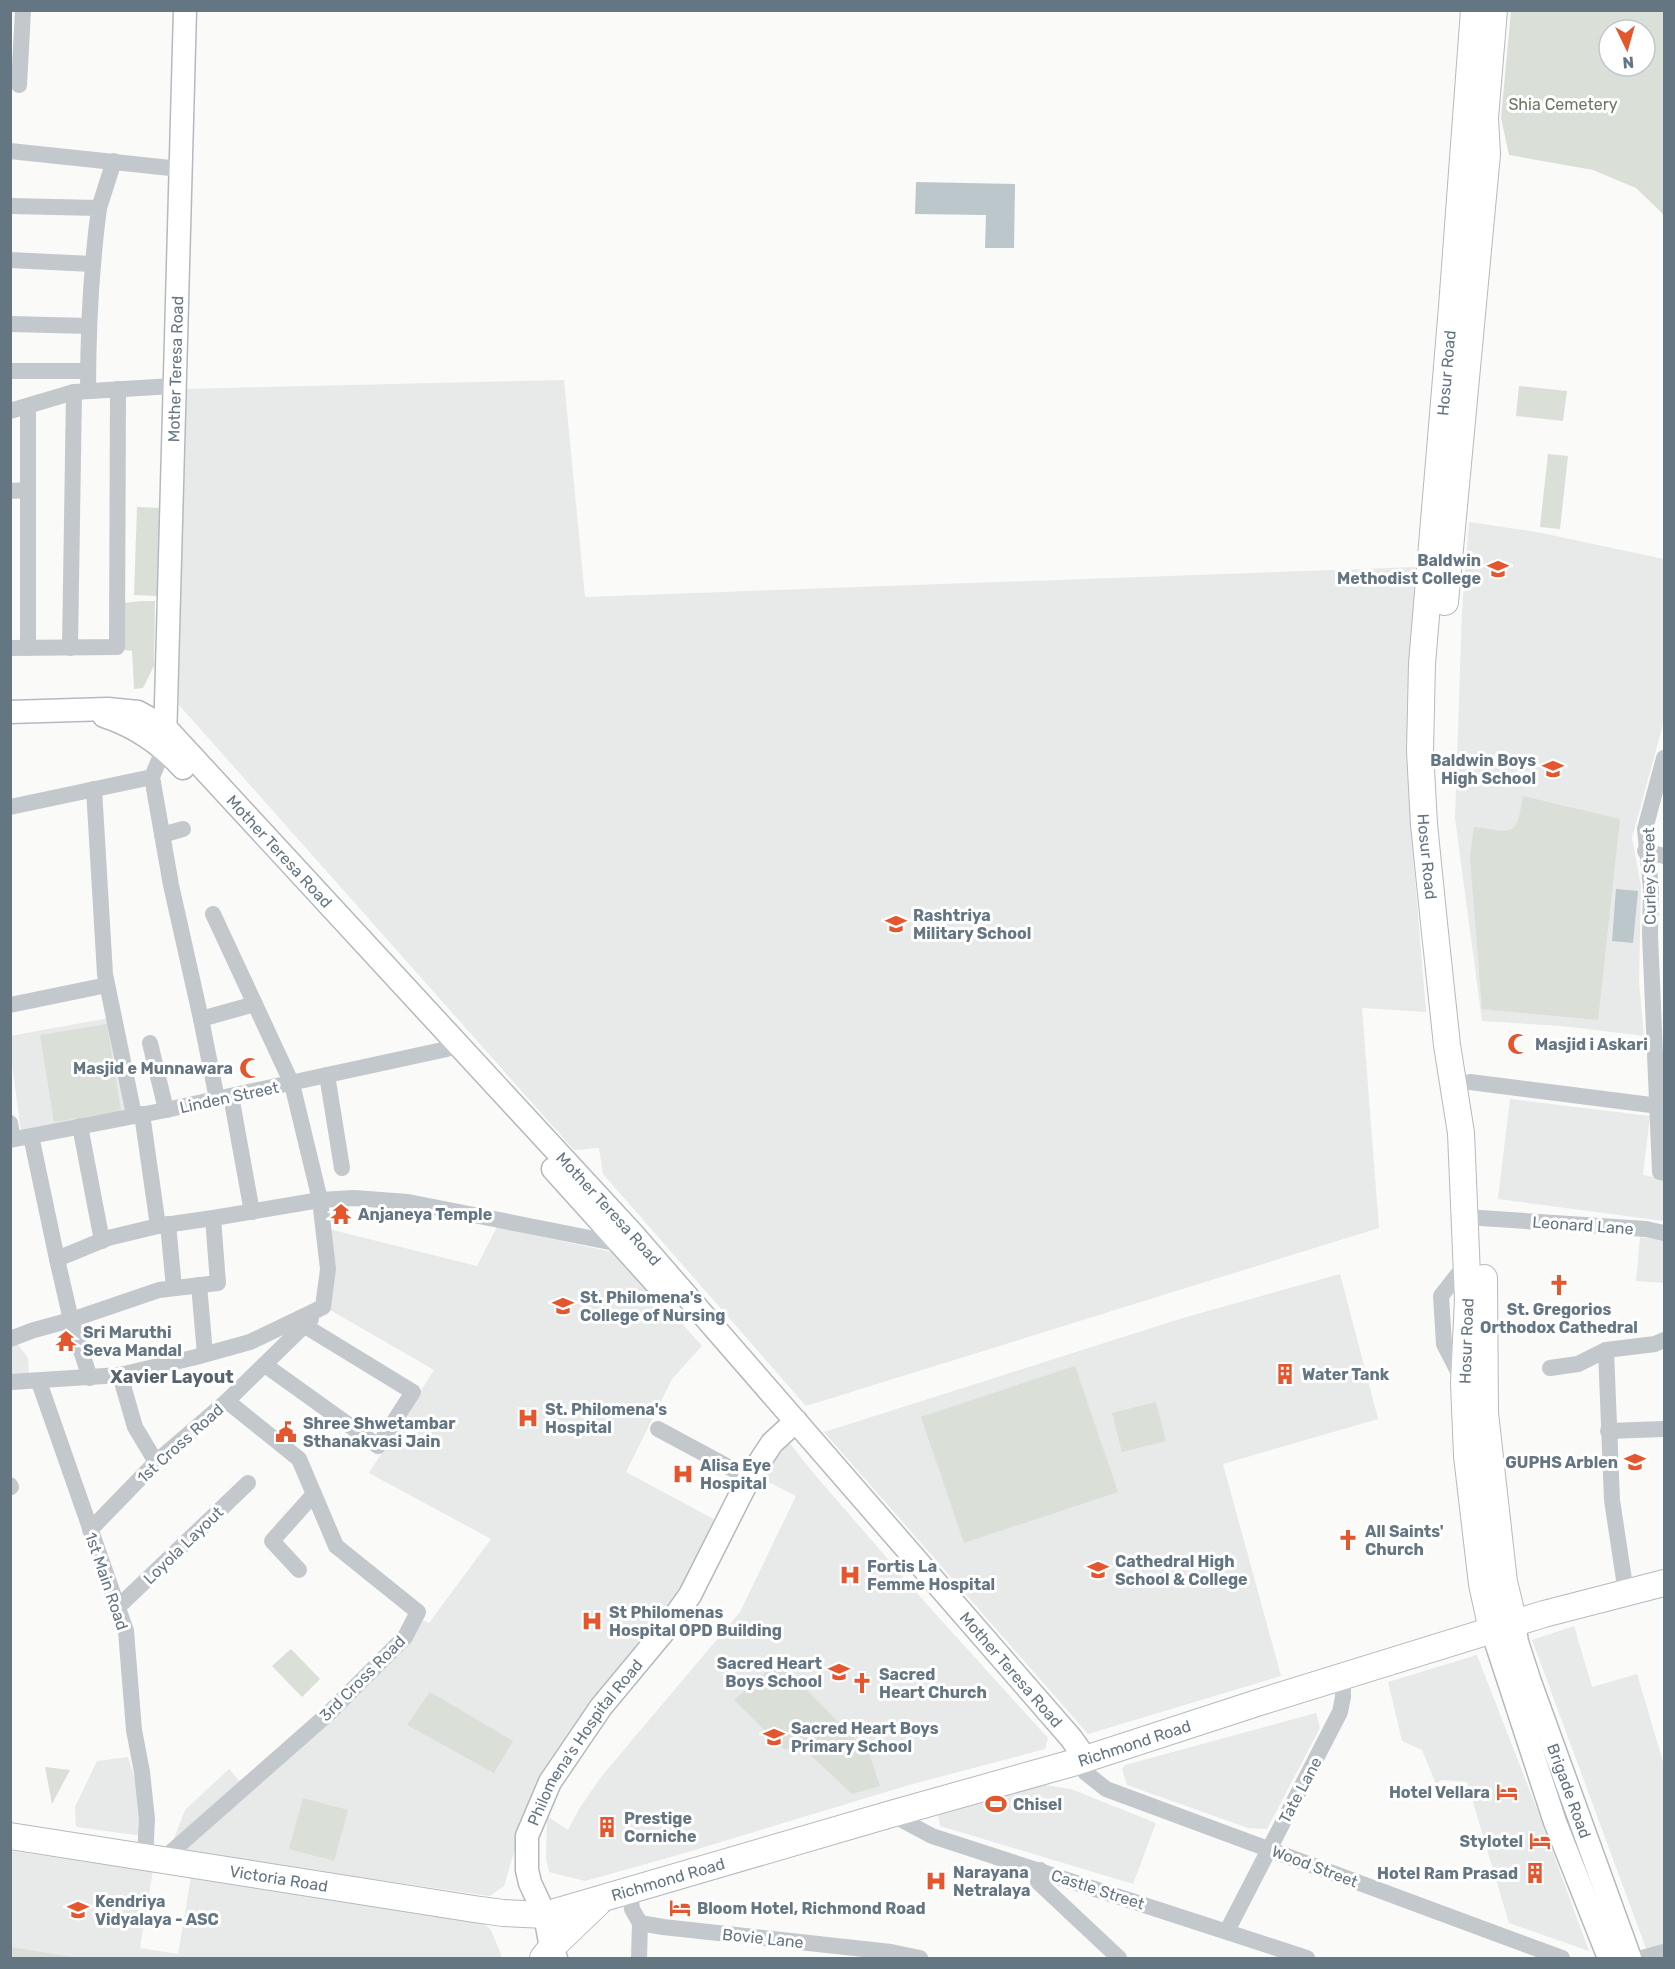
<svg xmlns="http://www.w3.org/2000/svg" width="1675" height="1969" font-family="Rubik,sans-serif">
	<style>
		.built { fill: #e8e9e9 }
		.green { fill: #dadfd7; fill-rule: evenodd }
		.water { fill: #bbc7cb }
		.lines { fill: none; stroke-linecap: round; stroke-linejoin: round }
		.secondary-casing { stroke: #b3babf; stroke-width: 25 }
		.primary-casing { stroke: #b5babe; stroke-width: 28 }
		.street { stroke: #c3c8cc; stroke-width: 16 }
		.secondary { stroke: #fff; stroke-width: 22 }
		.primary { stroke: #fff; stroke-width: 26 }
		.labels { text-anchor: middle; stroke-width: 6; stroke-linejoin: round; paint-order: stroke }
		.park-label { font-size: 16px; fill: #687a64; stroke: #fff }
		.street-label { font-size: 16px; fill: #657683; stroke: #fff }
		.poi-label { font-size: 16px; font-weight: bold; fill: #657683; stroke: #fff; text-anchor: start }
		.neighbourhood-label { font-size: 18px; font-weight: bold; fill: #57646e; stroke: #fff }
	</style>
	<rect width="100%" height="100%" fill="#fafaf8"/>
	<g class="built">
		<polygon points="564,380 585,597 1416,567 1412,841 1426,1012 1362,1008 1379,1228 806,1406 603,1174 599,1148 574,1150 179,705 179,389"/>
		<polygon points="1469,522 1537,532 1664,559 1664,721 1632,838 1641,886 1639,982 1644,1036 1562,1026 1482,1021 1455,818 1462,610"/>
		<polygon points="109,1018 128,1112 21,1131 11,1057 10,1036"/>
		<polygon points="1510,1099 1650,1116 1643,1175 1664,1179 1664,1221 1498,1199"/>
		<polygon points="497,1227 621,1254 702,1346 672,1379 626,1472 719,1522 658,1629 524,1819 504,1886 490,1896 179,1851 420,1619 429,1623 491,1539 369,1473 434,1370 325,1307 329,1229 477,1266"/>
		<polygon points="1640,1237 1664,1240 1664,1283 1636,1281"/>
		<polygon points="1340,1274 1381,1430 1378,1419 1223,1464 1281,1676 1088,1734 824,1432 1183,1318"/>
		<polygon points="10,1324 17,1343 28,1358 30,1389 11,1390"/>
		<polygon points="784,1436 810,1469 931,1609 1048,1738 1045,1749 909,1785 678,1855 585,1881 549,1872 546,1858 547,1816 568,1830 579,1809 601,1777 740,1612 796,1496 758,1477"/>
		<polygon points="1574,1626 1592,1687 1637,1674 1664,1765 1664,1946 1647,1951 1532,1640"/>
		<polygon points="1477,1655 1538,1812 1589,1951 1509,1923 1467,1782 1441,1780 1436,1784 1422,1750 1402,1741 1388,1682"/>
		<polygon points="1316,1713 1320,1728 1267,1829 1248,1828 1127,1785 1122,1769 1125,1765"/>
		<polygon points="128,1757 142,1800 143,1836 76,1827 75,1807 97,1761"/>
		<polygon points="229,1769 243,1785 170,1849 185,1810"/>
		<polygon points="1044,1785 1071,1789 1156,1823 1133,1884 940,1826 938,1815"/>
		<polygon points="11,1851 153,1871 140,1948 178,1954 191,1877 481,1921 491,1930 501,1954 501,1958 11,1958"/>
	</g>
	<g class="green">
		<path d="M1511 11H1664V215L1636 188 1593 170 1509 155 1501 118ZM1609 30H1645V66H1609Z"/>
		<polygon points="1519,386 1567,391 1563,421 1516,416"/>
		<polygon points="1548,454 1568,456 1560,529 1540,527"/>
		<polygon points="137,507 161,508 157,596 134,595"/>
		<polygon points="141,601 155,601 154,666 143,688 134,689 132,651 124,650 123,603"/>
		<path d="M1523 796 1620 819 1598 1020 1482 1009 1470 857 1474 827C1514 832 1516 839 1523 796Z"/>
		<polygon points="107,1024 121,1111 54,1122 40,1035"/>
		<polygon points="1075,1366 1118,1492 964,1543 921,1417"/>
		<polygon points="1156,1402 1166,1441 1122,1452 1112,1413"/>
		<polygon points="291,1649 320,1679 302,1697 272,1666"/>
		<polygon points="778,1661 869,1753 880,1786 852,1794 803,1748 784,1749 734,1700"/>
		<polygon points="430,1692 513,1741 494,1773 407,1725"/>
		<polygon points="45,1767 70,1770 52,1804"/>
		<polygon points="303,1798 348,1810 334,1861 289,1849"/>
		<polygon points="11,1947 77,1958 11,1958"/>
	</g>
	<g class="water">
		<polygon points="916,182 1015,184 1014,248 985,248 986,215 915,214"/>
		<polygon points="1616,889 1638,891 1633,943 1612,941"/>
	</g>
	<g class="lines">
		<defs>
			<g id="secondary">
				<path id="s1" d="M10 712 108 709 138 712 165 727 632 1233 1071 1738 1086 1759"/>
				<path d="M104 716C135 726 161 744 183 768"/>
				<path id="s2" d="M165 741 185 10"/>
				<polyline points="553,1169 664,1292"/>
				<path id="s3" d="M1514 1623 1517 1642 1530 1682 1630 1958"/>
				<polyline points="1492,1630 1555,1822 1609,1958"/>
				<path id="s4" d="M556 1958 551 1948 545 1915 530 1883 527 1870V1836L550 1782 601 1707 665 1630 690 1595 749 1478 772 1443 796 1421"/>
			</g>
			<g id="primary">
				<path id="s5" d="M1474 10 1452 307 1422 664 1420 751 1424 824 1434 923 1447 1045 1461 1133 1468 1299 1464 1383 1467 1456 1482 1584 1492 1630"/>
				<polyline points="1445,602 1487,154 1485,118 1494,10"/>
				<polyline points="1484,1278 1485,1413 1504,1582 1514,1623"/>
				<path id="s6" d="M10 1836 474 1909 503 1913 545 1915 891 1814 1076 1762 1257 1703 1544 1614 1664 1583"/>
				<polyline points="543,1958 551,1948 598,1903"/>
			</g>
		</defs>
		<use href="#secondary" class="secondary-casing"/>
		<use href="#primary" class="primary-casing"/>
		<g class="street">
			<polyline points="19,85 23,10"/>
			<polyline points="10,151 180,169"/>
			<path d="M10 206 99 208C91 269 88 329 88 391"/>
			<polyline points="99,208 114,161"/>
			<polyline points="10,260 92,264"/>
			<polyline points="10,324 89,326"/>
			<polyline points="10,371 88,371"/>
			<polyline points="10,411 74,392 173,386"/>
			<polyline points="10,491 28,490"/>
			<polyline points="10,648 117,647 118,389"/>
			<polyline points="28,648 28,406"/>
			<polyline points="70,648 74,392"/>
			<polyline points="164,748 152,777 171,885 201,1019 217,1099"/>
			<polyline points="1664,758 1645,829 1651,889 1650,935 1660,1172 1664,1173"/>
			<polyline points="94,789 105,974 134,1115"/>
			<polyline points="10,807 152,777"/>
			<polyline points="162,835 183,829"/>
			<polyline points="1645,851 1664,856"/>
			<polyline points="10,1005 107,985"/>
			<polyline points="201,1019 255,1004"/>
			<polyline points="150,1043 166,1110"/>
			<polyline points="327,1075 342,1168"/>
			<polyline points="1470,1082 1659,1106"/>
			<polyline points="231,1096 252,1212"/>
			<polyline points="142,1114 158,1226"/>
			<polyline points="10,1123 13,1139"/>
			<polyline points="80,1126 102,1241"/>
			<polyline points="31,1136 57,1259"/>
			<polyline points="10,1140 166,1110 447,1049 457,1043"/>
			<polyline points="1465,1217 1646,1229 1664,1233"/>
			<polyline points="168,1224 174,1288"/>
			<polyline points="199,1285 205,1354"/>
			<polyline points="10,1339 34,1330 71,1320 159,1290 218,1283 213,1218"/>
			<polyline points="1606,1350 1612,1500 1626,1593"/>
			<polyline points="265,1365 378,1446 413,1392 305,1326"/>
			<polyline points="1550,1368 1578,1364 1606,1350 1655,1344 1664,1340"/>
			<polyline points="120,1375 135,1427 156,1462"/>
			<polyline points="90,1378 71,1320 57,1259 108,1238 158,1226 213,1218 320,1200 354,1198 408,1202 620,1244"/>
			<polyline points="1462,1379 1444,1344 1441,1296 1466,1264"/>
			<polyline points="10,1382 120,1375 196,1357 250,1342 323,1307 328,1269 320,1200 292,1084 213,914"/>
			<polyline points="39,1382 126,1631 134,1730 142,1772 147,1819 145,1858"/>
			<polyline points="658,1429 749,1478"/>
			<polyline points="1608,1431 1664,1429"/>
			<polyline points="10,1485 11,1487"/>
			<polyline points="90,1530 156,1462 227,1401 311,1319"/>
			<polyline points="299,1570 272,1541 314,1494"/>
			<polyline points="118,1607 248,1483"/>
			<polyline points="1076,1762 1086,1773 1106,1789 1562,1958"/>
			<polyline points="891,1814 932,1836 1307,1958"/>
			<polyline points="161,1861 329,1713 405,1637 418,1612 336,1546 299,1459 227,1401"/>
			<polyline points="1040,1870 1038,1882 1119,1958"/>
			<polyline points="630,1891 632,1909 640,1923 663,1927 891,1952 920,1958"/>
			<polyline points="1227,1931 1340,1712 1343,1697 1343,1677"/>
			<polyline points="639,1958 640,1923"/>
			<polyline points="1642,1958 1664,1952"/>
		</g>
		<use href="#secondary" class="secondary"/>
		<use href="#primary" class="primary"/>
	</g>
	<defs>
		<symbol id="university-bare" viewBox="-9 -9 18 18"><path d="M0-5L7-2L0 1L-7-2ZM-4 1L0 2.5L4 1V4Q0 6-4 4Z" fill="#e4572e" stroke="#fff" stroke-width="2.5" paint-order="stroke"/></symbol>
		<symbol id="school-bare" viewBox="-9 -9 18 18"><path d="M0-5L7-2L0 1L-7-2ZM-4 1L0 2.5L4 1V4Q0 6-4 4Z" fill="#e4572e" stroke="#fff" stroke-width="2.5" paint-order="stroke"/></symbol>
		<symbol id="mosque-bare" viewBox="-9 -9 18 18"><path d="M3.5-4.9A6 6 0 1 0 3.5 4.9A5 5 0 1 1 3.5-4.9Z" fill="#e4572e" stroke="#fff" stroke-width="2.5" paint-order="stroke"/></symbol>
		<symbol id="temple-bare" viewBox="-9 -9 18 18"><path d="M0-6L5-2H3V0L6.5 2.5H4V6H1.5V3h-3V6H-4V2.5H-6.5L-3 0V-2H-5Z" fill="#e4572e" stroke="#fff" stroke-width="2.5" paint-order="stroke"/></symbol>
		<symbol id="church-bare" viewBox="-9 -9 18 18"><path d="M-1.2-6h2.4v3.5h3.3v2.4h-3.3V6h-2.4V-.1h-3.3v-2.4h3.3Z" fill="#e4572e" stroke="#fff" stroke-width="2.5" paint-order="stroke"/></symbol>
		<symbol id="building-bare" viewBox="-9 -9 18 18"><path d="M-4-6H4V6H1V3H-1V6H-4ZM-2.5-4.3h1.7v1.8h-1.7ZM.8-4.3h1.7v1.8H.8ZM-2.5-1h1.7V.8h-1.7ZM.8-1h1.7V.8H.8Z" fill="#e4572e" stroke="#fff" stroke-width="2.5" paint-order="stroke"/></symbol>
		<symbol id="hospital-bare" viewBox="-9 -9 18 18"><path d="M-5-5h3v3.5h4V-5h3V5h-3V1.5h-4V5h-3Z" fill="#e4572e" stroke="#fff" stroke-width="2.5" paint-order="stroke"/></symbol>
		<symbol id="civic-bare" viewBox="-9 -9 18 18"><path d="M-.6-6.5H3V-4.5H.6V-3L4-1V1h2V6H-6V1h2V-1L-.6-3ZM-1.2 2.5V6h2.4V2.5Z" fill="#e4572e" stroke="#fff" stroke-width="2.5" paint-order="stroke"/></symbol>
		<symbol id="hotel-bare" viewBox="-9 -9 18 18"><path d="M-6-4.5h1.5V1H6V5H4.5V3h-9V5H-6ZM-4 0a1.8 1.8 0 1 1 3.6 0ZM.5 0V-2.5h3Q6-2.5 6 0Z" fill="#e4572e" stroke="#fff" stroke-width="2.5" paint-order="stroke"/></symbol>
		<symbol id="stadium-bare" viewBox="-9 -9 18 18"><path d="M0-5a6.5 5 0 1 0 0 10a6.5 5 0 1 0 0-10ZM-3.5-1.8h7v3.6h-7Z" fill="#e4572e" stroke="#fff" stroke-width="2.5" paint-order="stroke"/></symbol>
	</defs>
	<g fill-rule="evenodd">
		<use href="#university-bare" x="1483" y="554" width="30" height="30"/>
		<use href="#school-bare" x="1538" y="754" width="30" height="30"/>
		<use href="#school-bare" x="881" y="909" width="30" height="30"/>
		<use href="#mosque-bare" x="1503" y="1029" width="30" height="30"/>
		<use href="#mosque-bare" x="235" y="1053" width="30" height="30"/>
		<use href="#temple-bare" x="326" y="1199" width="30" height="30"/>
		<use href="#church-bare" x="1544" y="1270" width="30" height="30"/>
		<use href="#university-bare" x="548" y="1291" width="30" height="30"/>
		<use href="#temple-bare" x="51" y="1326" width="30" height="30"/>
		<use href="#building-bare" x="1270" y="1359" width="30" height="30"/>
		<use href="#hospital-bare" x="513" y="1403" width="30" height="30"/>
		<use href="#civic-bare" x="271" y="1417" width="30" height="30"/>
		<use href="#school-bare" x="1620" y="1447" width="30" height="30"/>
		<use href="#hospital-bare" x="668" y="1459" width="30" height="30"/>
		<use href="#church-bare" x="1333" y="1525" width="30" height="30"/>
		<use href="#school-bare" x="1083" y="1555" width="30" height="30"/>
		<use href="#hospital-bare" x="835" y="1560" width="30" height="30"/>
		<use href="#hospital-bare" x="577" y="1606" width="30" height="30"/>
		<use href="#school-bare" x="824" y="1657" width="30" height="30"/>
		<use href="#church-bare" x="847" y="1668" width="30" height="30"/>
		<use href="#school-bare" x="759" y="1722" width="30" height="30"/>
		<use href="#hotel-bare" x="1492" y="1777" width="30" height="30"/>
		<use href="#stadium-bare" x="981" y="1789" width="30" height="30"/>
		<use href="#building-bare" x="592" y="1812" width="30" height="30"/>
		<use href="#hotel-bare" x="1525" y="1826" width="30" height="30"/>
		<use href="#building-bare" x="1520" y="1858" width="30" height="30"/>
		<use href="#hospital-bare" x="921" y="1866" width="30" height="30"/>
		<use href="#hotel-bare" x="665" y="1893" width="30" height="30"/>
		<use href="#school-bare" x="63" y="1895" width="30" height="30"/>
	</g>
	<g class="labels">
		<g class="park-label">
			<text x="1563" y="110">Shia Cemetery</text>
		</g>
		<g class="street-label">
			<text dy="6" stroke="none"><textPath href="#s2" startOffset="372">Mother Teresa Road</textPath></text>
			<text transform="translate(1446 373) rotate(-85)" y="6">Hosur Road</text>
			<text dy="6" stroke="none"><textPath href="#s1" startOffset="328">Mother Teresa Road</textPath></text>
			<text dy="6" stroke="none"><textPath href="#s5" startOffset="849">Hosur Road</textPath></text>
			<text transform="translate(1649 876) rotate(-91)" y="6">Curley Street</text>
			<text transform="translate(229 1097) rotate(-12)" y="6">Linden Street</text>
			<text dy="6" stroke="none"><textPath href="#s1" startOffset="814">Mother Teresa Road</textPath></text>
			<text transform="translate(1583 1225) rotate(4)" y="6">Leonard Lane</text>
			<text transform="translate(1466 1341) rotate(-88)" y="6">Hosur Road</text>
			<text transform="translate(180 1443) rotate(-42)" y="6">1st Cross Road</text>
			<text transform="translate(183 1545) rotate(-44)" y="6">Loyola Layout</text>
			<text transform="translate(107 1581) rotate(71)" y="6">1st Main Road</text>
			<text dy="6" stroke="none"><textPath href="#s1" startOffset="1426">Mother Teresa Road</textPath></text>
			<text transform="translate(362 1678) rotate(-45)" y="6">3rd Cross Road</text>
			<text dy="6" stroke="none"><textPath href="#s4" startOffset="238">Philomena's Hospital Road</textPath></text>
			<text dy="6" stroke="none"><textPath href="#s6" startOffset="1155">Richmond Road</textPath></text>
			<text transform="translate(1300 1790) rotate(-62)" y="6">Tate Lane</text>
			<text dy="6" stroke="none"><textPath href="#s3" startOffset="177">Brigade Road</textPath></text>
			<text transform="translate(1315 1866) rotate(21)" y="6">Wood Street</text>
			<text dy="6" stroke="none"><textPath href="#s6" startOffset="272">Victoria Road</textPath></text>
			<text dy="6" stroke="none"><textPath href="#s6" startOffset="669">Richmond Road</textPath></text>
			<text transform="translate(1098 1889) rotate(18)" y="6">Castle Street</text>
			<text transform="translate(763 1938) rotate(6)" y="6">Bovie Lane</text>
		</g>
		<g class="poi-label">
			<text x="1481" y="566" text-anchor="end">Baldwin<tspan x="1481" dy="18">Methodist College</tspan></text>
			<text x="1536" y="766" text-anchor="end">Baldwin Boys<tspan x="1536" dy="18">High School</tspan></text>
			<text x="913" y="921">Rashtriya<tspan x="913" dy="18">Military School</tspan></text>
			<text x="1535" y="1050">Masjid i Askari</text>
			<text x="233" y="1074" text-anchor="end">Masjid e Munnawara</text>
			<text x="358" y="1220">Anjaneya Temple</text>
			<text x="580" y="1303">St. Philomena's<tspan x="580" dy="18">College of Nursing</tspan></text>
			<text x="1559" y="1315" text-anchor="middle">St. Gregorios<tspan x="1559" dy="18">Orthodox Cathedral</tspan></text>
			<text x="83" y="1338">Sri Maruthi<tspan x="83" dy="18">Seva Mandal</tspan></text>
			<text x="1302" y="1380">Water Tank</text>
			<text x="545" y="1415">St. Philomena's<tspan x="545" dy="18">Hospital</tspan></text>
			<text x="303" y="1429">Shree Shwetambar<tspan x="303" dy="18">Sthanakvasi Jain</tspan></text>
			<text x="1618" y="1468" text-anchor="end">GUPHS Arblen</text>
			<text x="700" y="1471">Alisa Eye<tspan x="700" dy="18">Hospital</tspan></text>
			<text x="1365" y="1537">All Saints'<tspan x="1365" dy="18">Church</tspan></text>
			<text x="1115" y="1567">Cathedral High<tspan x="1115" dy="18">School &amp; College</tspan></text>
			<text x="867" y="1572">Fortis La<tspan x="867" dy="18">Femme Hospital</tspan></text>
			<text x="609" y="1618">St Philomenas<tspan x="609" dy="18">Hospital OPD Building</tspan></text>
			<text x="822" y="1669" text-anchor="end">Sacred Heart<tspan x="822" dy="18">Boys School</tspan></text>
			<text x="879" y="1680">Sacred<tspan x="879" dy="18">Heart Church</tspan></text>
			<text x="791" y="1734">Sacred Heart Boys<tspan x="791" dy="18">Primary School</tspan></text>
			<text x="1490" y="1798" text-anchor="end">Hotel Vellara</text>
			<text x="1013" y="1810">Chisel</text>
			<text x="624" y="1824">Prestige<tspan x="624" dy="18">Corniche</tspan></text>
			<text x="1523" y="1847" text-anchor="end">Stylotel</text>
			<text x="953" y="1878">Narayana<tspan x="953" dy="18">Netralaya</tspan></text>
			<text x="1518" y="1879" text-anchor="end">Hotel Ram Prasad</text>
			<text x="95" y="1907">Kendriya<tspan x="95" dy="18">Vidyalaya - ASC</tspan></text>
			<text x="697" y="1914">Bloom Hotel, Richmond Road</text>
		</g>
		<g class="neighbourhood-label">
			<text x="172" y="1383">Xavier Layout</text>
		</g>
	</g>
	<rect width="1675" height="1969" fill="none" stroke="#657683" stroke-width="24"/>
	<g transform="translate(1627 48) rotate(175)"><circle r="28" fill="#ffffff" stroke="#c1c8cd" stroke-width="1.5"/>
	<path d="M0-4.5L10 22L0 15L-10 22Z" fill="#e4572e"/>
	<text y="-9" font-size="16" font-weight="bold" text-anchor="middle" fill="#657683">N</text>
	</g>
</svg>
